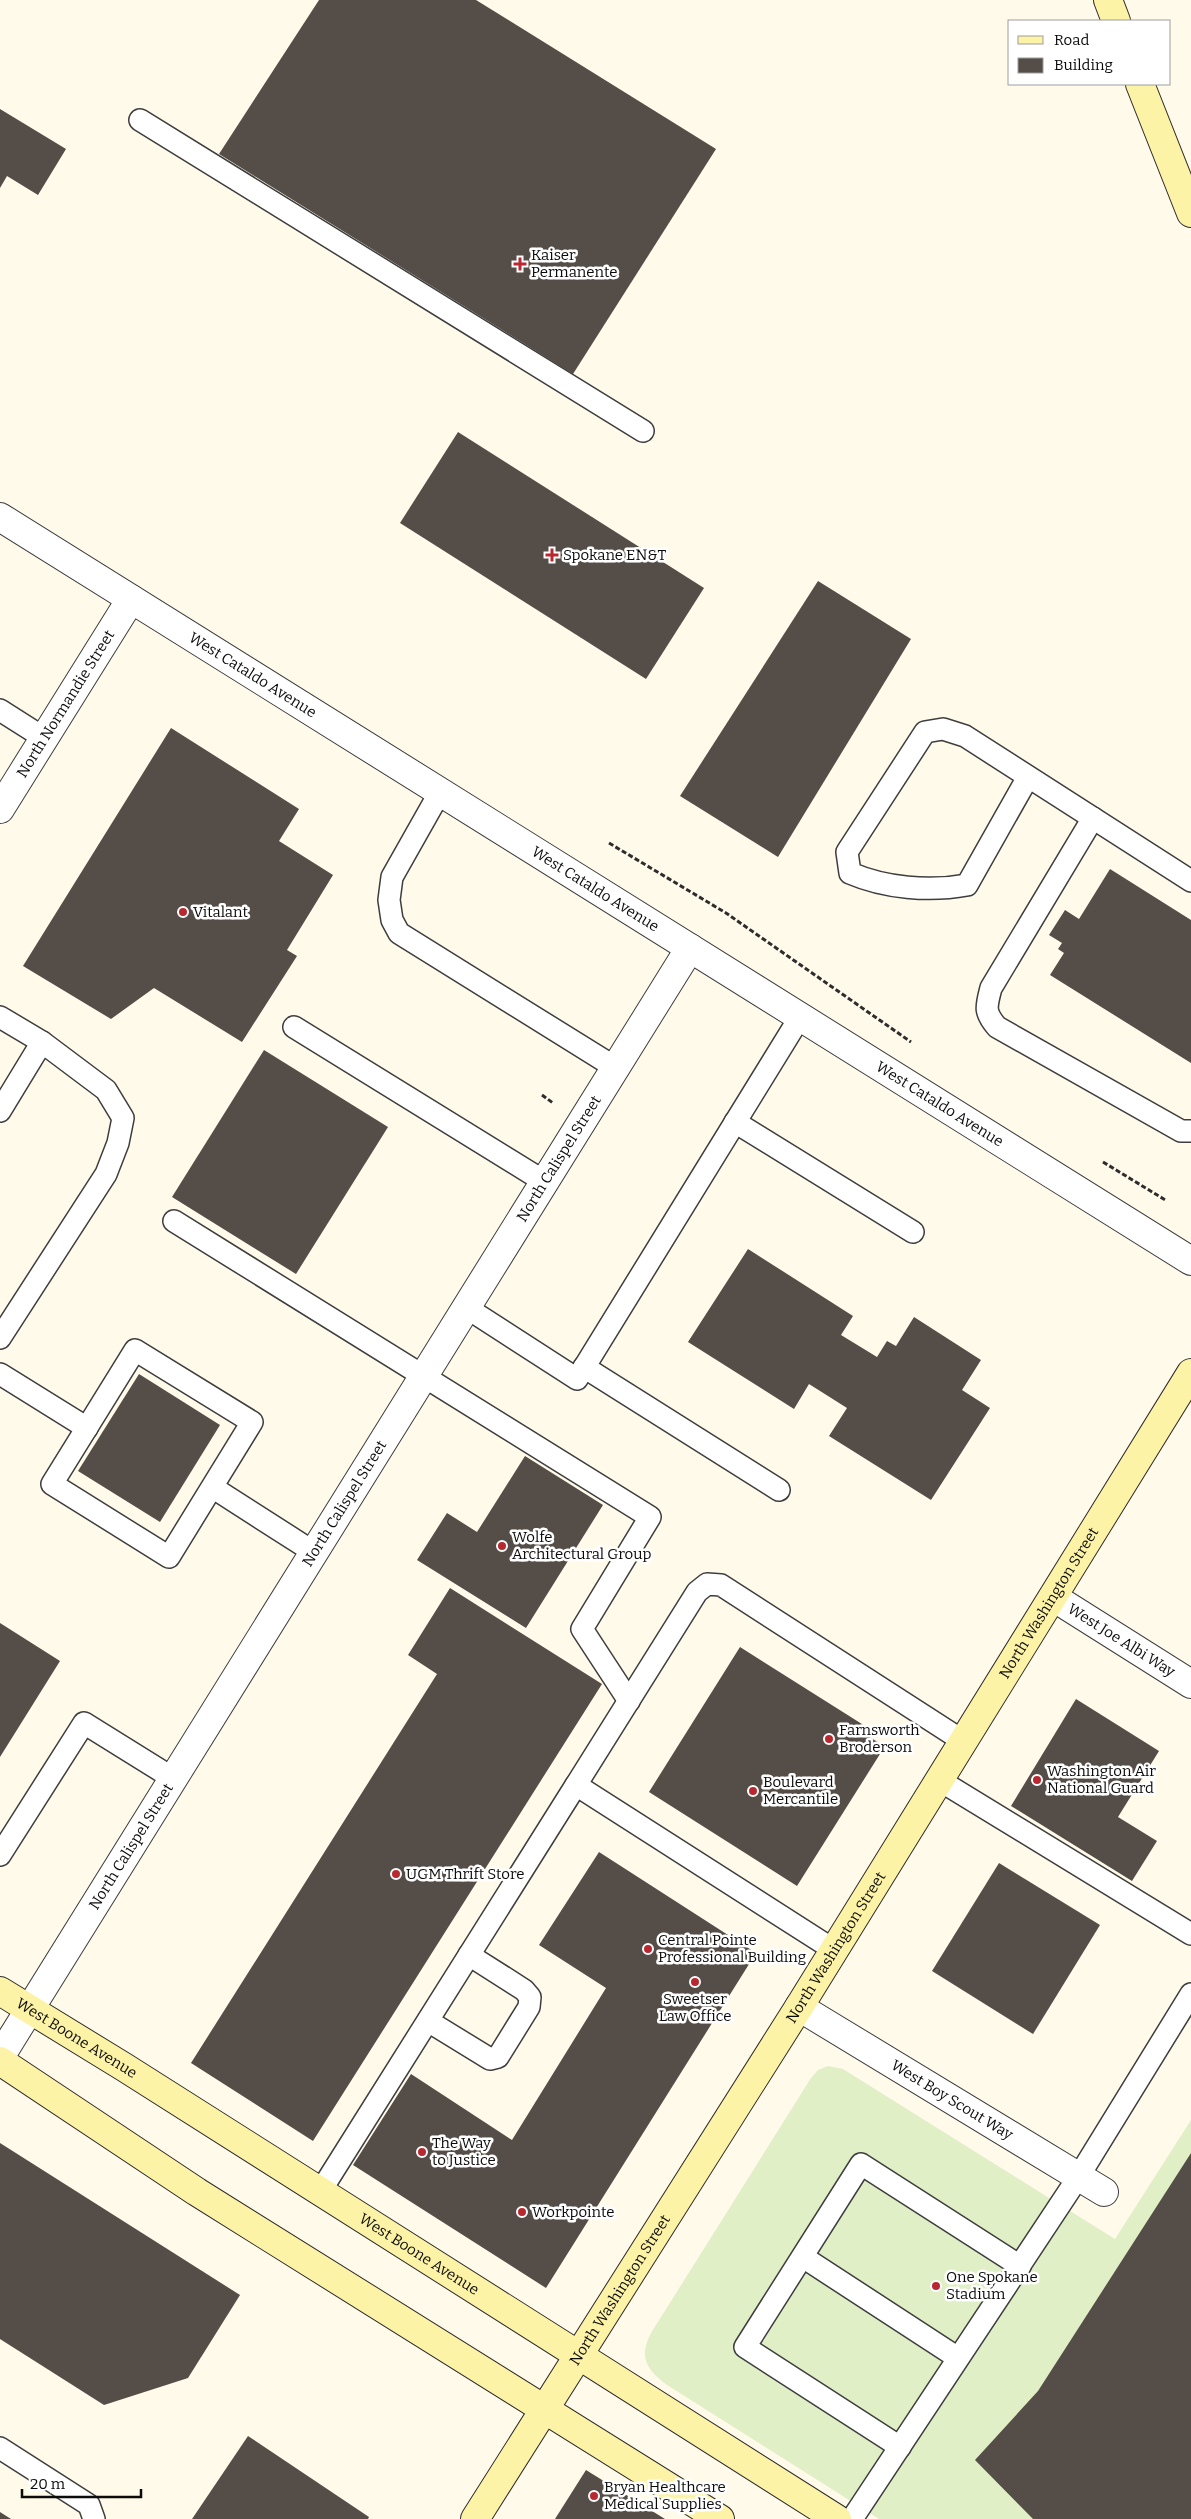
<svg xmlns="http://www.w3.org/2000/svg" width="1191" height="2519" font-family="Bitter,serif">
	<style>
		.pitch { fill: #e1efc7 }
		.building { fill: #544d48 }
		.lines { fill: none; stroke-linecap: round; stroke-linejoin: round }
		.lane-casing { stroke: #3e3e3e; stroke-width: 24 }
		.street-casing { stroke: #3e3e3e; stroke-width: 30 }
		.secondary-casing { stroke: #2d2d2d; stroke-width: 30 }
		.path { stroke: #2d2d2d; stroke-width: 3; stroke-dasharray: 5 2.5; stroke-linecap: butt }
		.lane { stroke: #fff; stroke-width: 21 }
		.street { stroke: #fff; stroke-width: 28 }
		.secondary { stroke: #fdf3a7; stroke-width: 28 }
		.poi-dot { fill: #b72830; stroke: #fff; stroke-width: 2 }
		.labels { text-anchor: middle; stroke-width: 5; stroke-linejoin: round; paint-order: stroke }
		.poi-label { font-size: 15px; fill: #0b0b0b; stroke: #fff; text-anchor: start }
		.street-label { font-size: 15px; fill: #0b0b0b; stroke: #fff }
	</style>
	<rect width="100%" height="100%" fill="#fffaea"/>
	<path class="pitch" d="M828 2066 843 2069 1115 2239 1191 2120V2519H879L667 2385C647 2370 638 2358 651 2333L811 2078 818 2070Z"/>
	<g class="building">
		<polygon points="319,0 476,0 716,149 573,374 219,154"/>
		<polygon points="0,109 66,149 38,195 7,176 0,188"/>
		<polygon points="458,432 704,588 646,679 400,523"/>
		<polygon points="818,581 911,639 778,857 680,796"/>
		<polygon points="171,728 299,809 279,841 333,875 287,950 297,956 242,1042 154,988 111,1019 23,966"/>
		<polygon points="1110,869 1191,920 1191,1063 1050,975 1064,953 1058,949 1062,943 1049,935 1065,910 1079,919"/>
		<polygon points="264,1050 388,1127 296,1274 172,1197"/>
		<polygon points="748,1249 853,1316 841,1335 877,1357 887,1341 896,1346 914,1317 981,1360 962,1390 990,1408 931,1500 829,1436 847,1408 809,1384 794,1409 688,1342"/>
		<polygon points="139,1374 220,1425 160,1522 78,1471"/>
		<polygon points="525,1456 603,1505 526,1628 417,1560 447,1513 477,1532"/>
		<polygon points="450,1588 602,1684 313,2141 191,2063 437,1674 408,1655"/>
		<polygon points="0,1623 60,1661 0,1757"/>
		<polygon points="740,1647 873,1731 869,1737 885,1746 797,1886 649,1792"/>
		<polygon points="1076,1699 1159,1751 1118,1817 1157,1841 1132,1881 1011,1806"/>
		<polygon points="599,1852 756,1953 546,2288 353,2165 411,2074 512,2140 606,1988 539,1945"/>
		<polygon points="999,1863 1100,1925 1033,2034 932,1971"/>
		<polygon points="0,2143 240,2295 188,2378 104,2405 0,2339"/>
		<polygon points="1191,2153 1191,2519 1033,2519 975,2460 1038,2391"/>
		<polygon points="248,2436 369,2517 368,2519 192,2519"/>
		<polygon points="586,2470 665,2519 555,2519"/>
		<polygon points="0,2512 11,2519 0,2519"/>
	</g>
	<g class="lines">
		<defs>
			<g id="lane">
				<polyline points="140,120 643,431"/>
				<polyline points="0,710 44,738"/>
				<path d="M1028 777 967 885C929 892 885 888 850 873L847 852 925 732 943 729 965 736 1191 881"/>
				<polyline points="440,792 392,877 389,900 392,920 399,933 616,1068"/>
				<path d="M1093 818 991 988C986 1007 984 1012 997 1027L1181 1131H1191"/>
				<polyline points="0,1017 42,1042 106,1090 123,1118 118,1143 106,1174 0,1338"/>
				<polyline points="294,1027 545,1182"/>
				<polyline points="0,1111 42,1042"/>
				<polyline points="735,1122 913,1232"/>
				<polyline points="174,1221 650,1517 582,1629 629,1701"/>
				<polyline points="467,1308 577,1379 800,1017"/>
				<polyline points="584,1367 779,1490"/>
				<polyline points="0,1374 87,1428"/>
				<polyline points="212,1487 169,1557 52,1484 135,1350 252,1422 212,1487 315,1553"/>
				<polyline points="939,1780 1191,1934"/>
				<polyline points="576,1785 697,1592 707,1584 721,1585 963,1741"/>
				<polyline points="0,1855 84,1723 174,1779"/>
				<polyline points="428,2021 490,2059 498,2057 529,2007 530,1997 524,1990 469,1955"/>
				<polyline points="320,2192 576,1785 834,1950"/>
				<polyline points="803,2257 958,2358"/>
				<polyline points="900,2447 745,2347 861,2164 1020,2266"/>
				<polyline points="0,2448 89,2505 94,2519"/>
				<polyline points="852,2519 1079,2176 1191,1994"/>
			</g>
			<g id="street">
				<path id="s1" d="M0 517 1191 1261"/>
				<path id="s2" d="M0 809 131 599"/>
				<path id="s3" d="M1053 1597 1191 1684"/>
				<path id="s4" d="M799 2007 1104 2192"/>
				<path id="s5" d="M0 2057 690 948"/>
			</g>
			<g id="secondary">
				<polyline points="1108,0 1116,21"/>
				<polyline points="1140,84 1191,213"/>
				<path id="s6" d="M0 1991 124 2067 837 2519"/>
				<polyline points="0,2061 197,2192 720,2519"/>
				<path id="s7" d="M475 2519 799 2007 1191 1373"/>
			</g>
		</defs>
		<use href="#lane" class="lane-casing"/>
		<use href="#street" class="street-casing"/>
		<use href="#secondary" class="secondary-casing"/>
		<g class="path">
			<polyline points="609,843 726,913 911,1042"/>
			<polyline points="542,1095 553,1103"/>
			<polyline points="1103,1162 1167,1201"/>
		</g>
		<use href="#lane" class="lane"/>
		<use href="#street" class="street"/>
		<use href="#secondary" class="secondary"/>
	</g>
	<g class="poi-dot">
		<path d="M517.5 256.5h5v5h5v5h-5v5h-5v-5h-5v-5h5z"/>
		<path d="M549.5 547.5h5v5h5v5h-5v5h-5v-5h-5v-5h5z"/>
		<circle cx="183" cy="912" r="5"/>
		<circle cx="502" cy="1546" r="5"/>
		<circle cx="829" cy="1739" r="5"/>
		<circle cx="1037" cy="1780" r="5"/>
		<circle cx="753" cy="1791" r="5"/>
		<circle cx="396" cy="1874" r="5"/>
		<circle cx="648" cy="1949" r="5"/>
		<circle cx="695" cy="1982" r="5"/>
		<circle cx="422" cy="2152" r="5"/>
		<circle cx="522" cy="2212" r="5"/>
		<circle cx="936" cy="2286" r="5"/>
		<circle cx="594" cy="2496" r="5"/>
	</g>
	<g class="labels">
		<g class="poi-label">
			<text x="531" y="260">Kaiser<tspan x="531" dy="17">Permanente</tspan></text>
			<text x="563" y="560">Spokane EN&amp;T</text>
			<text x="193" y="917">Vitalant</text>
			<text x="512" y="1542">Wolfe<tspan x="512" dy="17">Architectural Group</tspan></text>
			<text x="839" y="1735">Farnsworth<tspan x="839" dy="17">Broderson</tspan></text>
			<text x="1047" y="1776">Washington Air<tspan x="1047" dy="17">National Guard</tspan></text>
			<text x="763" y="1787">Boulevard<tspan x="763" dy="17">Mercantile</tspan></text>
			<text x="406" y="1879">UGM Thrift Store</text>
			<text x="658" y="1945">Central Pointe<tspan x="658" dy="17">Professional Building</tspan></text>
			<text x="695" y="2004" text-anchor="middle">Sweetser<tspan x="695" dy="17">Law Office</tspan></text>
			<text x="432" y="2148">The Way<tspan x="432" dy="17">to Justice</tspan></text>
			<text x="532" y="2217">Workpointe</text>
			<text x="946" y="2282">One Spokane<tspan x="946" dy="17">Stadium</tspan></text>
			<text x="604" y="2492">Bryan Healthcare<tspan x="604" dy="17">Medical Supplies</tspan></text>
		</g>
		<g class="street-label">
			<text dy="5" stroke="none"><textPath href="#s1" startOffset="298">West Cataldo Avenue</textPath></text>
			<text dy="5" stroke="none"><textPath href="#s2" startOffset="124">North Normandie Street</textPath></text>
			<text dy="5" stroke="none"><textPath href="#s1" startOffset="702">West Cataldo Avenue</textPath></text>
			<text dy="5" stroke="none"><textPath href="#s1" startOffset="1108">West Cataldo Avenue</textPath></text>
			<text dy="5" stroke="none"><textPath href="#s5" startOffset="1058">North Calispel Street</textPath></text>
			<text dy="5" stroke="none"><textPath href="#s5" startOffset="652">North Calispel Street</textPath></text>
			<text dy="5" stroke="none"><textPath href="#s7" startOffset="1081">North Washington Street</textPath></text>
			<text dy="5" stroke="none"><textPath href="#s3" startOffset="81">West Joe Albi Way</textPath></text>
			<text dy="5" stroke="none"><textPath href="#s5" startOffset="248">North Calispel Street</textPath></text>
			<text dy="5" stroke="none"><textPath href="#s7" startOffset="676">North Washington Street</textPath></text>
			<text dy="5" stroke="none"><textPath href="#s6" startOffset="90">West Boone Avenue</textPath></text>
			<text dy="5" stroke="none"><textPath href="#s4" startOffset="179">West Boy Scout Way</textPath></text>
			<text dy="5" stroke="none"><textPath href="#s6" startOffset="495">West Boone Avenue</textPath></text>
			<text dy="5" stroke="none"><textPath href="#s7" startOffset="271">North Washington Street</textPath></text>
		</g>
	</g>
	<rect x="1008" y="20" width="162" height="65" fill="#ffffff" stroke="#9d9d9d"/>
	<rect x="1018" y="36" width="25" height="8" fill="#fdf3a7" stroke="#9d9d9d"/>
	<text x="1054" y="45" font-size="15" fill="#0b0b0b">Road</text>
	<rect x="1018" y="58" width="25" height="15" fill="#544d48" stroke="#9d9d9d"/>
	<text x="1054" y="70" font-size="15" fill="#0b0b0b">Building</text>
	<path d="M22 2489v8h119v-8" fill="none" stroke="#0b0b0b" stroke-width="2.5"/>
	<text x="30" y="2489" font-size="15" fill="#0b0b0b" stroke="#ffffff" stroke-width="4" paint-order="stroke">20 m</text>
</svg>
